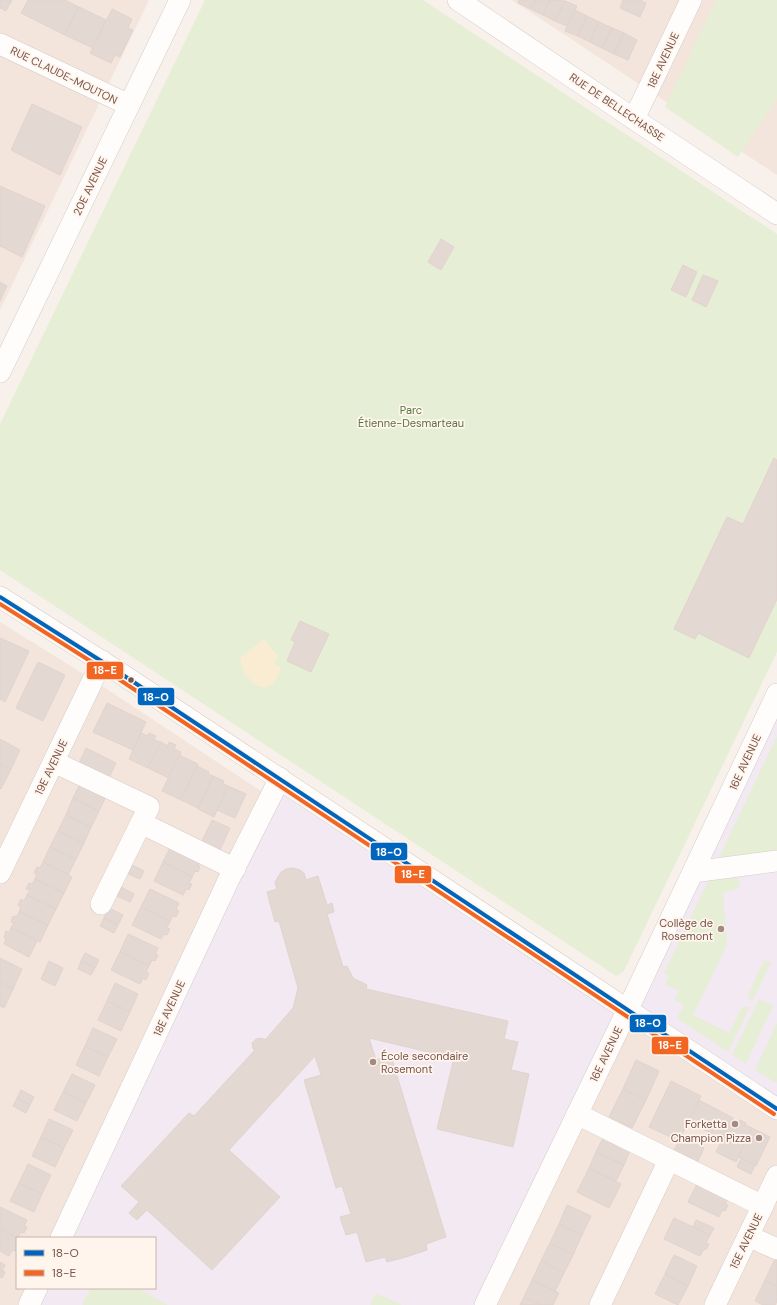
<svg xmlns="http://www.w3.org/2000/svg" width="777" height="1305" font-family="'DM Sans',sans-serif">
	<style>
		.residential { fill: #f3e5db; fill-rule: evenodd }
		.education { fill: #f2e9f3 }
		.green { fill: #e7eed6 }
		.sand { fill: #faecd3 }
		.building { fill: #e4d8d3; stroke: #e1d3cd }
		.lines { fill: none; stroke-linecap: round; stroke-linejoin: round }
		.minor-casing { stroke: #d6ccc8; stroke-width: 22 }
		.minor { stroke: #fefdfc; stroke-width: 21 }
		.bus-1-casing { stroke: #fff5ed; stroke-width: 7 }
		.bus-2-casing { stroke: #fff5ed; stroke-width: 7 }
		.bus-1 { stroke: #0065bd; stroke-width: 4 }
		.bus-2 { stroke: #f26522; stroke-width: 4 }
		.bus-dot { fill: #77544a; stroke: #fff5ed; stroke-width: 1.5 }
		.poi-dot { fill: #a48b82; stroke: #fff5ed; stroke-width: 1.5 }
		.labels { text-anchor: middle; stroke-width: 3.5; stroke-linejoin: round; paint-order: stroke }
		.street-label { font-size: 11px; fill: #77544a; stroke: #fff5ed }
		.park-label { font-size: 11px; fill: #58773f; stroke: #fff5ed }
		.poi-label { font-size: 11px; fill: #77544a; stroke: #fff5ed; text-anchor: end }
		.line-badge { stroke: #fff5ed; stroke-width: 1.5 }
		.badge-label { font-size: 11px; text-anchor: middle; font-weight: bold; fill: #fff }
	</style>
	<rect width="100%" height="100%" fill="#f8f1eb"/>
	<g class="residential">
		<polygon points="0,0 149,0 0,310"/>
		<polygon points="512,0 777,0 777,175"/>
		<path d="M0 622 90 678 270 797 777 1109V1305H0ZM17 1238H155V1288H17Z"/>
	</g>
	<polygon class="education" points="777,694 777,1109 628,1010 485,1305 28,1305 36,1288 155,1288 155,1238 60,1238 280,778 628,1009"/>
	<g class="green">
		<polygon points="205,0 423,0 777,234 777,652 624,971 620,974 616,976 0,570 0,424"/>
		<polygon points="716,0 777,0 777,99 738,157 665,107"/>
		<polygon points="777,736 777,852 719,857"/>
		<path d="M737 878C746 890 731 891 723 892L727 945 693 1015 729 1033 742 1007H750L728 1052 677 1018 684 1005 674 1000 679 991 665 984 669 976 664 973 707 883 712 879Z"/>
		<polygon points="764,960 771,963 752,1002 748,995"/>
		<polygon points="759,999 773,1006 746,1064 732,1055"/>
		<polygon points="777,1023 777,1081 776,1083 755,1070"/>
		<polygon points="91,1288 137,1288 168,1305 82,1305"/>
		<polygon points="376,1293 402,1305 370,1305"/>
	</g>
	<path class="sand" d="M264 639 278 656 274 664 280 667C277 690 260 694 247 676H245L240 658Z"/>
	<g class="building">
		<polygon points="0,0 12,0 6,11 0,8"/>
		<polygon points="28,0 65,0 79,7 65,35 21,13"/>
		<polygon points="519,0 536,0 531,9 518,3"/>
		<polygon points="536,0 550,0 543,15 531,9"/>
		<polygon points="550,0 565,1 555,21 543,15"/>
		<polygon points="623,0 640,0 646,3 640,17 620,8"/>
		<polygon points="565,1 577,6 567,26 555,21"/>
		<polygon points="79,7 106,20 93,48 65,35"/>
		<polygon points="112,9 132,19 128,28 133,30 120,57 115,55 111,63 90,53"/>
		<polygon points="575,10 587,16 578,36 565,31"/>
		<polygon points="587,16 599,22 590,42 578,36"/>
		<polygon points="599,22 612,28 602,48 590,42"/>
		<polygon points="612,28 624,33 614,54 602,48"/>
		<polygon points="624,33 637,40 628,60 614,54"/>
		<polygon points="32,104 82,127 60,175 11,150"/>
		<polygon points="0,186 45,206 22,257 0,246"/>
		<polygon points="441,239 454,247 441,270 428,262"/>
		<polygon points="683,265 697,272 686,297 671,290"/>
		<polygon points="703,275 718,281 706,307 692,300"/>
		<polygon points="0,282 7,286 0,301"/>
		<polygon points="774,458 777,460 777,599 749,658 698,633 695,639 674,629 727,517 743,524"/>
		<polygon points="300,621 329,634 311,672 287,661 295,642 291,640"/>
		<polygon points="0,638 29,651 5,702 0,699"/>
		<polygon points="38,662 65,675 43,721 16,708"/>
		<polygon points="107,703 146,722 133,750 93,732"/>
		<polygon points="141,733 148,736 149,733 156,736 154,740 161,742 148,768 129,759"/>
		<polygon points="0,739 20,750 11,769 0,764"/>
		<polygon points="161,742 168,746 169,742 176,745 174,749 181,752 169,778 148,768"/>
		<polygon points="86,748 116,763 107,782 77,768"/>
		<polygon points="179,755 198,764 181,800 162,791"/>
		<polygon points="0,764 11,769 1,789 0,788"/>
		<polygon points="197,766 209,772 208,774 213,776 198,808 181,800"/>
		<polygon points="213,776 224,781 223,784 228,786 214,817 198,809"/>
		<polygon points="81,782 107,794 99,811 73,798"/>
		<polygon points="228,786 246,794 235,818 217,810"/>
		<polygon points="73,798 99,811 91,827 66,815"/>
		<polygon points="66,815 91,827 84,843 58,831"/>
		<polygon points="212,820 230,828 219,852 201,843"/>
		<polygon points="58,831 84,843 76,859 50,847"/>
		<polygon points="172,844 201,859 198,865 200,866 198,872 195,871 192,877 163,862"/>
		<polygon points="50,847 76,859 68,875 43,862"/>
		<polygon points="43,862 72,877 64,893 35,879 37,874 34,873 37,867 40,868"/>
		<polygon points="163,862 192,877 189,883 192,884 189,890 186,889 183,895 154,881"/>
		<polygon points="130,864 144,871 140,879 126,873"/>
		<polygon points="293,868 300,870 304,873 306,880 318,876 327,905 332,903 334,912 327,914 343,967 347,966 353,978 367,985 366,989 508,1021 504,1039 518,1042 511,1070 529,1074 513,1147 437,1129 454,1058 369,1038 376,1060 391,1056 446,1237 426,1244 427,1250 406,1257 387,1262 385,1257 366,1262 357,1232 346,1235 340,1217 351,1214 342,1186 336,1188 304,1080 321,1075 315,1056 229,1150 280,1197 212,1270 147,1210 137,1220 129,1213 139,1202 121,1186 189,1113 194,1116 255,1050 253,1049 252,1043 256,1039 262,1038 265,1040 293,1008 298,988 279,921 275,922 267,892 277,889 275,882 281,872 286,869"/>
		<polygon points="35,879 64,893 56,909 27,895 30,890 26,889 29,883 32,884"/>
		<polygon points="121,887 134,894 130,902 117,896"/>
		<polygon points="150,889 179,903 176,909 179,911 176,917 173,915 170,921 141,907"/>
		<polygon points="27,895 56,909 48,925 19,912 21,907 18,905 21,899 24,901"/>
		<polygon points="141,907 170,921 167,928 170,929 167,935 164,934 161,939 132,925"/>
		<polygon points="109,908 123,915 118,925 104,918"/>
		<polygon points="19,912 48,925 40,942 11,928 14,923 11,922 13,916 16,917"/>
		<polygon points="104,918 118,925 114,933 100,926"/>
		<polygon points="11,928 37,941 29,957 4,944 6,939 4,938 6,931 9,933"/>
		<polygon points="128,934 158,948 155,954 158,955 155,961 152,960 149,966 120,952"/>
		<polygon points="120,952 149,966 146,972 149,973 146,980 143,978 140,984 111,970"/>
		<polygon points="85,953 99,960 95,968 81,961"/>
		<polygon points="0,958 22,969 13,989 0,982"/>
		<polygon points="49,961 63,968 55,986 41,979"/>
		<polygon points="81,961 95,968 91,975 78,969"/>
		<polygon points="0,982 13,989 4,1008 0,1006"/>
		<polygon points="115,983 138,994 130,1012 107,1001"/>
		<polygon points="107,1001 130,1012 121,1031 98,1020"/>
		<polygon points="93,1028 117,1039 108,1057 85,1046"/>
		<polygon points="85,1046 108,1057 99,1076 76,1065"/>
		<polygon points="636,1060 659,1071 646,1100 623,1089"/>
		<polygon points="72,1074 95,1085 86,1103 63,1092"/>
		<polygon points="671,1081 701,1096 679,1141 649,1127"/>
		<polygon points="623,1089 646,1100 632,1128 609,1117"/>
		<polygon points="21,1090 34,1097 30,1105 17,1098"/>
		<polygon points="63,1092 86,1103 77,1121 54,1110"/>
		<polygon points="17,1098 30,1105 26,1113 13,1106"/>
		<polygon points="699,1100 733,1118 723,1139 688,1122"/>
		<polygon points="49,1119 73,1130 64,1148 41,1137"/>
		<polygon points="733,1119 739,1122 740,1120 746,1123 745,1125 752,1128 736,1162 716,1152"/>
		<polygon points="752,1128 770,1137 756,1166 738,1157"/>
		<polygon points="604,1136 631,1148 624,1165 596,1152"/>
		<polygon points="41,1137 64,1148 55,1167 32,1156"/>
		<polygon points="681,1137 704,1148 697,1163 673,1152"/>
		<polygon points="596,1152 624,1165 616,1181 589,1168"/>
		<polygon points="741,1158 755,1165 751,1174 737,1167"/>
		<polygon points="28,1164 51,1175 42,1194 19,1183"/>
		<polygon points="589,1168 621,1184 609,1208 577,1192"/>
		<polygon points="698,1182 729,1198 725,1204 728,1205 725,1211 722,1210 719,1217 688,1202"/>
		<polygon points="19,1183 42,1194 34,1212 10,1201"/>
		<polygon points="567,1205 591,1216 582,1235 559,1224"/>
		<polygon points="0,1207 27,1220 24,1226 27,1227 24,1233 21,1232 18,1238 0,1229"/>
		<polygon points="674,1218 710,1235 706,1243 709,1244 706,1250 704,1249 700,1256 664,1239"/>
		<polygon points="696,1220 714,1228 710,1235 693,1227"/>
		<polygon points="559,1224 582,1235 573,1255 550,1243"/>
		<polygon points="0,1229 18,1238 15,1244 17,1245 15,1251 12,1250 9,1256 0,1251"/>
		<polygon points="550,1243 573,1255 564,1273 541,1261"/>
		<polygon points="674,1255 697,1266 688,1286 665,1274"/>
		<polygon points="775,1259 777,1260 777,1286 765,1280"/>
		<polygon points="541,1261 564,1273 555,1291 532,1280"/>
		<polygon points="0,1262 5,1265 2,1271 5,1272 2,1278 0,1277"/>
		<polygon points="665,1274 688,1286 678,1305 655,1294"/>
		<polygon points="532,1280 559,1293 553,1305 541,1305 524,1297"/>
		<polygon points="765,1280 777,1286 777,1302 775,1305 763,1305 755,1301"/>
		<polygon points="524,1297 541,1305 520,1305"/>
	</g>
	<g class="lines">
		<defs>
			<g id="minor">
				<polyline points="458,0 634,119 777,214"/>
				<polyline points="0,44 129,105"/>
				<polyline points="634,119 691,0"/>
				<polyline points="0,372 180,0"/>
				<polyline points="0,597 117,671 777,1109"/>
				<polyline points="54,762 149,807 141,823 235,869"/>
				<polyline points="693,872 777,861"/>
				<polyline points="0,873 102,661"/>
				<polyline points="101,904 141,823"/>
				<polyline points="577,1114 763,1206"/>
				<polyline points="748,1236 777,1249"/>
				<polyline points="61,1238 228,881 280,778"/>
				<polyline points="29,1305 37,1288"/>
				<polyline points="485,1305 628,1009 777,694"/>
				<polyline points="600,1305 669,1160"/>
				<polyline points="715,1305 777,1176"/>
			</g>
		</defs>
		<use href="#minor" class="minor-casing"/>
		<use href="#minor" class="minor"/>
		<defs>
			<polyline id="bus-1" points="0,597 117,671 777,1109"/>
			<polyline id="bus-2" points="0,604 114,676 774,1114"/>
		</defs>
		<use href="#bus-1" class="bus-1-casing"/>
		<use href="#bus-2" class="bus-2-casing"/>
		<use href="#bus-1" class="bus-1"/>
		<use href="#bus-2" class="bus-2"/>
	</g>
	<circle class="bus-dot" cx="131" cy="680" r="3.5"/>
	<g class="poi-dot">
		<circle cx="721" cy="929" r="4"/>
		<circle cx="373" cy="1062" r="4"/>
		<circle cx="735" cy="1124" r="4"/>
		<circle cx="759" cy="1138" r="4"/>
	</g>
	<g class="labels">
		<g class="street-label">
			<text transform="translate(663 60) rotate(-65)" y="4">18E AVENUE</text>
			<text transform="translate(64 75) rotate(26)" y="4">RUE CLAUDE-MOUTON</text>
			<text transform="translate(617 107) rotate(34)" y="4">RUE DE BELLECHASSE</text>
			<text transform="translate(90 186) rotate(-64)" y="4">20E AVENUE</text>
			<text transform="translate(745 762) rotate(-65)" y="4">16E AVENUE</text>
			<text transform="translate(51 767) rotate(-64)" y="4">19E AVENUE</text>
			<text transform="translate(169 1008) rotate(-65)" y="4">18E AVENUE</text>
			<text transform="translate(606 1054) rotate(-64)" y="4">16E AVENUE</text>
			<text transform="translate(746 1241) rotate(-64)" y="4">15E AVENUE</text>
		</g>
		<g class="park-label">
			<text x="411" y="414">Parc<tspan x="411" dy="13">Étienne-Desmarteau</tspan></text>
		</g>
		<g class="poi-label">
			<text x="713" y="927">Collège de<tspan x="713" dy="13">Rosemont</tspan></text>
			<text x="381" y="1060" text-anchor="start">École secondaire<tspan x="381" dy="13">Rosemont</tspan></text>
			<text x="727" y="1128">Forketta</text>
			<text x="751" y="1142">Champion Pizza</text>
		</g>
	</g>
	<g class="line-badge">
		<rect x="86" y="661" width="38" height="19" rx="4" fill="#f26522"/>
		<rect x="137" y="687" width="38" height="19" rx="4" fill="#0065bd"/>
		<rect x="370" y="842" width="38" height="19" rx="4" fill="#0065bd"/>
		<rect x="394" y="865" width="38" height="19" rx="4" fill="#f26522"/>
		<rect x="629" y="1014" width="38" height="19" rx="4" fill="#0065bd"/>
		<rect x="651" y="1036" width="38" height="19" rx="4" fill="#f26522"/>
	</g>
	<g class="badge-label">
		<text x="105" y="674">18-E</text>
		<text x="156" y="701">18-O</text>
		<text x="389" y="856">18-O</text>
		<text x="413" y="878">18-E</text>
		<text x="648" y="1027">18-O</text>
		<text x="670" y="1049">18-E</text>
	</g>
	<rect x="16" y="1237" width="140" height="52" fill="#fff5ed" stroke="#c9b5ac"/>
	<rect x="24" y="1250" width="20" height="6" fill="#0065bd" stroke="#c9b5ac"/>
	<text x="52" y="1257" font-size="12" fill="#77544a">18-O</text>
	<rect x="24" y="1270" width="20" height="6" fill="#f26522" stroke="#c9b5ac"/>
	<text x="52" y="1277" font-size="12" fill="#77544a">18-E</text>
</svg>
